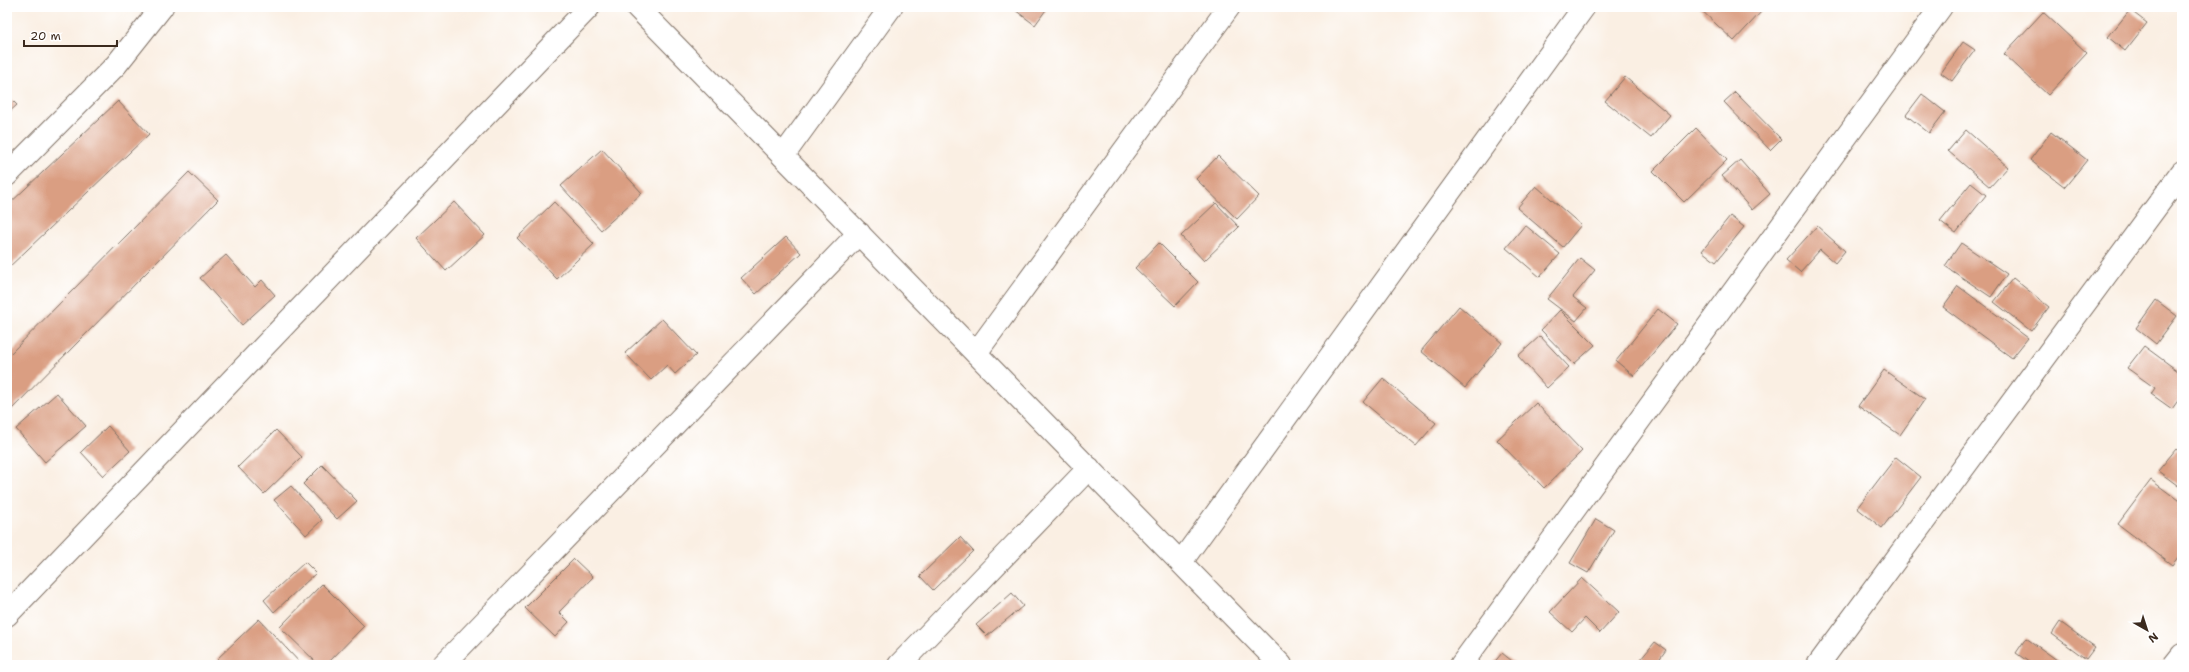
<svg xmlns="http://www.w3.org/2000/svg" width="2189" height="672" font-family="'Shantell Sans',sans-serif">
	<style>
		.building { fill: #da9e82 }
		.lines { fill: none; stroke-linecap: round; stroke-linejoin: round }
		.street-casing { stroke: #7e6f63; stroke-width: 24 }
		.street { stroke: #fff; stroke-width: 22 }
	</style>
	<rect width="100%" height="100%" fill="#fff"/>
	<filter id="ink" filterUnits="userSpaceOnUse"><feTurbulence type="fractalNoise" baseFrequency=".025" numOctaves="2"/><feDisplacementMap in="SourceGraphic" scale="8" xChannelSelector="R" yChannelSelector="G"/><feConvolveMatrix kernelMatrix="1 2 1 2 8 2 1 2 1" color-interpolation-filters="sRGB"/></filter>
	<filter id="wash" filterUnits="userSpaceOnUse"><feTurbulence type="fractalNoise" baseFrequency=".012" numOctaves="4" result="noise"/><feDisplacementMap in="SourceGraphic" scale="16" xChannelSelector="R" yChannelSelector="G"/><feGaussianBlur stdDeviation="0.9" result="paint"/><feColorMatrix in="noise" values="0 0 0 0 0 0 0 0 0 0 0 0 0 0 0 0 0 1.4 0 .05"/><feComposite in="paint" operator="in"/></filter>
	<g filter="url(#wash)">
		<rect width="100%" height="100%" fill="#faefe3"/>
		<g id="blocks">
			<g class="building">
				<polygon points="1011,7 1048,7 1035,25"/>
				<polygon points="1698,7 1758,7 1762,11 1734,41"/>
				<polygon points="2130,10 2147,23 2125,51 2108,37"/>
				<polygon points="2043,12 2087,53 2048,95 2004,54"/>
				<polygon points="1963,42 1975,50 1952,81 1941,73"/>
				<polygon points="1625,77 1670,115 1651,138 1605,101"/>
				<polygon points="1735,92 1781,139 1770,150 1724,102"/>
				<polygon points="1922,94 1945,112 1929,133 1906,115"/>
				<polygon points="7,95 17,105 7,114"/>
				<polygon points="118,101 149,134 7,269 7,206"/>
				<polygon points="1696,128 1727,160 1684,202 1653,171"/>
				<polygon points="1966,130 2008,167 1990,187 1948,151"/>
				<polygon points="2051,132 2087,160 2065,187 2030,160"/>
				<polygon points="602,149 642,193 601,230 561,186"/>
				<polygon points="1218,156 1259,196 1237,219 1196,179"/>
				<polygon points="1740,160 1770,194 1752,210 1722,176"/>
				<polygon points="189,172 218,200 7,414 7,357"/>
				<polygon points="1971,183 1986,195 1956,233 1940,221"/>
				<polygon points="1536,186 1581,225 1563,247 1517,208"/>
				<polygon points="454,202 485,235 446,271 416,238"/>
				<polygon points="554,202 594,244 557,279 517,238"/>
				<polygon points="1216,203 1239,227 1204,261 1181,236"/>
				<polygon points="1730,216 1744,227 1716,262 1702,251"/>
				<polygon points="1525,225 1560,254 1540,277 1506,248"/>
				<polygon points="1817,226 1845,251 1835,263 1820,250 1800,272 1786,260"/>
				<polygon points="786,237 801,253 756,294 741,278"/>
				<polygon points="1159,243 1198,282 1175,306 1135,268"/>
				<polygon points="1961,243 2007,274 1991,297 1945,266"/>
				<polygon points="226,255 255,287 262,280 275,295 242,325 200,278"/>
				<polygon points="1580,258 1595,270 1573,297 1587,308 1576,321 1547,299"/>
				<polygon points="2013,278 2049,307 2031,331 1994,302"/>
				<polygon points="1958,286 2028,338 2012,358 1943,307"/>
				<polygon points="2156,300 2177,316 2156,344 2136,328"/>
				<polygon points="1459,306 1502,343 1465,388 1421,351"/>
				<polygon points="1658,309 1677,324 1634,376 1616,361"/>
				<polygon points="1560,310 1595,345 1574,364 1541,330"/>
				<polygon points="662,319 696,355 675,374 667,365 651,380 625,353"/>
				<polygon points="1540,336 1569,367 1547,388 1518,356"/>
				<polygon points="2144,346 2182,374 2182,395 2172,409 2151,394 2155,388 2127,368"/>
				<polygon points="1884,370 1925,399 1900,435 1858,406"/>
				<polygon points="1383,378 1436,423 1416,446 1363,402"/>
				<polygon points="57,393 86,426 45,462 16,429"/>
				<polygon points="1536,403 1582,451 1544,488 1497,440"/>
				<polygon points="108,426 130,451 103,476 81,452"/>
				<polygon points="276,430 302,457 264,494 238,467"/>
				<polygon points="2176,449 2182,454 2181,488 2158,471"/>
				<polygon points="1896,457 1921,477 1882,528 1857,508"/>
				<polygon points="322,465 357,501 337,519 303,484"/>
				<polygon points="2151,480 2182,503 2182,552 2172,565 2118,524"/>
				<polygon points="291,486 322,520 306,535 274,500"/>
				<polygon points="1596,519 1614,530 1588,573 1570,563"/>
				<polygon points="960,537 973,551 933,590 920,576"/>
				<polygon points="574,559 593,577 559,612 569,622 555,637 525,608"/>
				<polygon points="305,562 316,573 274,612 264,600"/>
				<polygon points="1582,578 1619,612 1600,633 1585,618 1572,632 1550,612"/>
				<polygon points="322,584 364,626 326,665 319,665 280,627"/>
				<polygon points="1012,593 1023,606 987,636 976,625"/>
				<polygon points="259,619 302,665 223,665 217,659"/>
				<polygon points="2060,622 2095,647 2086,659 2052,634"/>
				<polygon points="2026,638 2064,665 2033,665 2016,653"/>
				<polygon points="1655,642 1666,650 1655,665 1636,665"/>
				<polygon points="1502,653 1517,665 1492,665"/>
			</g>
		</g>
	</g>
	<g filter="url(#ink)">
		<use href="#blocks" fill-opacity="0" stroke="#7e6f63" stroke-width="1"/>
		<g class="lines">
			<defs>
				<g id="street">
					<polyline points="637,7 1281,665"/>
					<polyline points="783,156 891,7"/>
					<polyline points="7,175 116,65 162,7"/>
					<polyline points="976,353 1229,7"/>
					<polyline points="1181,562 1584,7"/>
					<polyline points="7,615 589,7"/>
					<polyline points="443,665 859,233"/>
					<polyline points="899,665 1089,468"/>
					<polyline points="1461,665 1941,7"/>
					<polyline points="1818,665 2182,172"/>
					<polyline points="2174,665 2182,655"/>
				</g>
			</defs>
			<use href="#street" class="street-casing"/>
			<use href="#street" class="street"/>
		</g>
	</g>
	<rect width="2189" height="672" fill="none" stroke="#fff" stroke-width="24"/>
	<g transform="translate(2147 630) rotate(141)" stroke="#ffffff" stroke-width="3" paint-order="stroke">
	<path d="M0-3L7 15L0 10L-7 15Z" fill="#3b2a1e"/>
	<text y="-6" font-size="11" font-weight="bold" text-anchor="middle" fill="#3b2a1e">N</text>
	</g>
	<path d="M24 40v6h93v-6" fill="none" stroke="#3b2a1e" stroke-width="2"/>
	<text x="30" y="40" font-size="12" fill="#3b2a1e" stroke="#ffffff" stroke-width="3" paint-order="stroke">20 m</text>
</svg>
